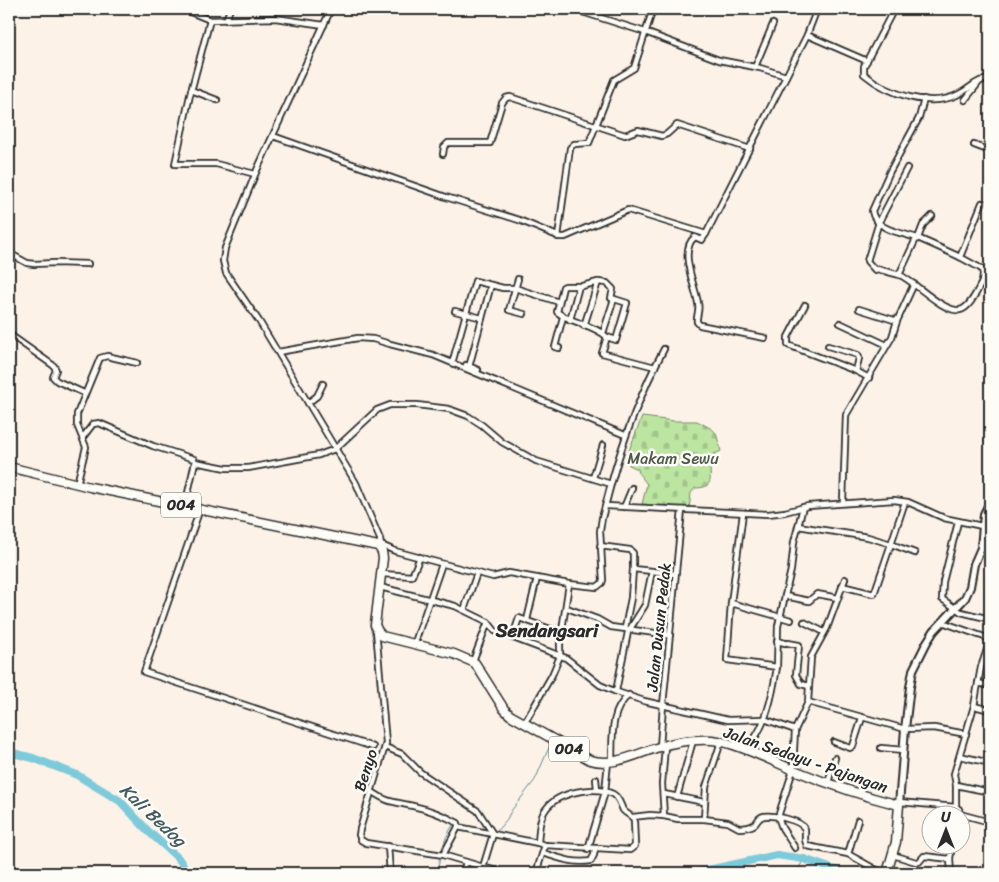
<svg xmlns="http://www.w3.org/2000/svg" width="999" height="882" font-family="Sriracha,sans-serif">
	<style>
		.cemetery { fill: url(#cemetery-stones); stroke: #748866 }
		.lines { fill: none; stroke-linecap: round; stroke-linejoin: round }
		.stream { stroke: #5c8a95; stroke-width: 1 }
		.river { stroke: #7dcadb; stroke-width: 8 }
		.minor-casing { stroke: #2b2b2b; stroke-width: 8 }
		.secondary-casing { stroke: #2b2b2b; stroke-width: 10 }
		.primary-casing { stroke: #2b2b2b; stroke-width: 11 }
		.minor { stroke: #fdfcf7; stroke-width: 4.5 }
		.secondary { stroke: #fdfcf7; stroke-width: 6 }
		.primary { stroke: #fdfcf7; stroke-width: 8 }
		.labels { text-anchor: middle; stroke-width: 5; stroke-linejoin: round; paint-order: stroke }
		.shield { fill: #fdfcf7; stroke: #6a6a68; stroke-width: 1 }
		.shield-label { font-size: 15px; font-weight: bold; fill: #2b2b2b }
		.park-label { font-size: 16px; fill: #4f5a49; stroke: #fdfcf7 }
		.street-label { font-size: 16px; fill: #2b2b2b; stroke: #fdfcf7 }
		.water-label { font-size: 18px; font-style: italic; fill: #445b60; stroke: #fdfcf7 }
		.quarter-label { font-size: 19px; font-weight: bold; fill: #2b2b2b; stroke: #fdfcf7 }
	</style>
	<defs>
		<pattern id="cemetery-stones" width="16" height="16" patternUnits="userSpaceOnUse" patternTransform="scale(1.25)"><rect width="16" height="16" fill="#bce5a2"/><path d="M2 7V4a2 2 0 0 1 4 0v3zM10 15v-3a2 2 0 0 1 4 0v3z" fill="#a2c58c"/></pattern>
	</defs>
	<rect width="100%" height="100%" fill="#fcf2e7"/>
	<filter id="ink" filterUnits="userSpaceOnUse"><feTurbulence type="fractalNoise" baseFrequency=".02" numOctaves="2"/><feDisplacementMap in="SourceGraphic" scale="10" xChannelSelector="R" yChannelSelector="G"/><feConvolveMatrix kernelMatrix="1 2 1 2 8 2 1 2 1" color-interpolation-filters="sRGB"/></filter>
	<g filter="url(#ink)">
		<path class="cemetery" d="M642 417 674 421H697L712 429 716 433 721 451 713 455V459L710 464C710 479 714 488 695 488L691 493 689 509 648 507 642 504 647 484 639 474 638 469 629 465 626 458Z"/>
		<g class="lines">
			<g class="stream">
				<polyline points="376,587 370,626 374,643 383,732"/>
				<polyline points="371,786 359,825 357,837 362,844 385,849 387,873"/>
				<polyline points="493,832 496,832 507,819 511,811 535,780 551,743"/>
				<path d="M437 873C440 856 443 840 453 825H457"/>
				<polyline points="796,873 804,859"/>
			</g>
			<g class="river">
				<polyline points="9,752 33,758 77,775 120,801 148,831 178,858 189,873"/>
				<polyline points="694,873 777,855 804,859 844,873"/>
			</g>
			<defs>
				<g id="minor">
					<polyline points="183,9 210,20 275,18 324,25"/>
					<polyline points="331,9 257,170 225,248 223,261 226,273 259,321 356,483 380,539 381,547"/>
					<polyline points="573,9 645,32 719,60 760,68 786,76"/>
					<path d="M894 9 864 66V74C888 94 930 109 959 94 973 87 973 81 990 79"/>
					<polyline points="210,20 190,95 175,164 216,164 255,174"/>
					<polyline points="226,20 230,9"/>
					<polyline points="807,35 867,61"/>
					<polyline points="755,67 773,24"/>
					<polyline points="191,90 217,100"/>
					<path d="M924 99 919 118 890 171 872 211C875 231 905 233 920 239 934 245 947 251 960 257"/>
					<polyline points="965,100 980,81"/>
					<polyline points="273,136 446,197 519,220 560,237 565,237 628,210 706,234 807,35 817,9"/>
					<polyline points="974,145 990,151"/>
					<polyline points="443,154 444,147 448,143 490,143 502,103 506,98 510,97 625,135 638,130 662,136 667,134 677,125 750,149"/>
					<path d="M907 168 879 222 867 261 875 270 877 269C884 271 893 273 900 275 915 282 944 313 960 310 970 308 977 291 982 282L990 287"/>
					<path d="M706 234 702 240 695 237C678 250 695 285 698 303 700 310 696 316 697 322L700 325 765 338"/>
					<polyline points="558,237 570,148 574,144 589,143 614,80 634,68 653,9"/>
					<polyline points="9,253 27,263 34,264 55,263 88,264"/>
					<polyline points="899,275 915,241 918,238 923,225 932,216"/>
					<polyline points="518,279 509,310 524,314"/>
					<path d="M598 282 582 286H565L563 287 557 312C571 323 595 325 607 337"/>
					<polyline points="982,282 983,274 982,269 960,257 982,203"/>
					<polyline points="805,305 788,337 788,345 856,371"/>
					<polyline points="859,309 897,321"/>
					<polyline points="455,311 482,318"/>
					<polyline points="570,320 579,286"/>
					<polyline points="840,323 887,345"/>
					<polyline points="584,326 598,282 607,283 613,289 611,298 627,303 616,340 607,337 602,353 655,367"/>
					<polyline points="603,333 614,299"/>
					<polyline points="9,334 54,366 56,370 53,377 57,381 84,393"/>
					<polyline points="828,346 858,355 859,358 856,371 869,378"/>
					<polyline points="559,348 555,347 563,317"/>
					<polyline points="278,352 358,338 373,339 390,344 433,355 625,435"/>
					<polyline points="453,360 475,281 503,288 515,288 559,302"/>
					<polyline points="466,365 478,370"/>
					<polyline points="469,367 491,285"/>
					<polyline points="308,403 317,396 323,384"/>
					<polyline points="989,417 990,416"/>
					<polyline points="83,437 93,424 99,423 153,446 194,459 195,462 226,468 248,468 319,455 335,449 377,410 390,405 417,405 449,409 468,416 482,425 502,442 536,461 611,484 602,518 600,531 603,580 602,583 597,587 569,584 509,573 493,577 395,551 381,545"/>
					<polyline points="989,441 990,442"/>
					<polyline points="593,478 603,445"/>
					<polyline points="77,484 86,447 77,425 77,414 100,358 107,356 137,363"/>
					<path d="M611 484C624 437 641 392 664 349"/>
					<polyline points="843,502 846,415 892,337 897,321 914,284"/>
					<polyline points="905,502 891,544 915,553"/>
					<polyline points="185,506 195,462"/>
					<polyline points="606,506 768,514 785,512 808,506 894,500 908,502 944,518 982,526"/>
					<polyline points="624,507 632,488"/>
					<polyline points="200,509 144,672 373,747"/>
					<polyline points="743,513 731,603 727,660 777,667 778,626 791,570 794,542 803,507"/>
					<polyline points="958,522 943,582 942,599 961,612 990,619"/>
					<polyline points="798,526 868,537 891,544 874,594 842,586"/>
					<polyline points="982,537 990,544"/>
					<polyline points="600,546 630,550 633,553 633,569 652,571"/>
					<polyline points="382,574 412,576 420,557"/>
					<polyline points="380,587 455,606 488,622 473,661"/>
					<polyline points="785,596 809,601 817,594 838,598"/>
					<polyline points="731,603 791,620"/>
					<polyline points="567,608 597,619 611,627 670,635"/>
					<polyline points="464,610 477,573"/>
					<polyline points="527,620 537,578"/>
					<polyline points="488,622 495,631 566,658 600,685 614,691 644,701 728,720 764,719 795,730 808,702 811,657 827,628 845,579"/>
					<polyline points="804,622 824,632"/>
					<polyline points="942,622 990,639"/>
					<polyline points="625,628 631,598 633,569"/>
					<polyline points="376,630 386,743 360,829 359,835 361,840 366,843 443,855 503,873"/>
					<polyline points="513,636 519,618 562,633"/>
					<polyline points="777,641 785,643"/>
					<polyline points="990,641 981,667 974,706 954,774 956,785 956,807 959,809 960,814 990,822"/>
					<polyline points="788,643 799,645 796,675 801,684 809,686"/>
					<polyline points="414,645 442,564"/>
					<polyline points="978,683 990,686"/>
					<polyline points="616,691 628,632 645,605 652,571 675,574"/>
					<polyline points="808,702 905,729 934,728 966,734"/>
					<polyline points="974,706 990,710"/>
					<polyline points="524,724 552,675 560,656 560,643 569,584"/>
					<polyline points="795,730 793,770 778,817 782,828 795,848"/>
					<polyline points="834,742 850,748 853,746 862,718"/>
					<polyline points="665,746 662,784 664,816 678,819 704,819 706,787 721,742"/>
					<polyline points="385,747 402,754 420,772 478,811 493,834 483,867"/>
					<polyline points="660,747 663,705 682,510"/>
					<polyline points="881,748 904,750"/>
					<path d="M745 749C766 731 773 693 777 667"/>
					<polyline points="960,756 990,763"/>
					<path d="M612 762C613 739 609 711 629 695"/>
					<polyline points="596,779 597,789"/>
					<polyline points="828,783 835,758"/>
					<polyline points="956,785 990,792"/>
					<path d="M371 791C390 804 393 801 413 806 427 809 445 816 458 823V827L443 855"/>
					<polyline points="664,794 704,802"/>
					<polyline points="677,797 693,741"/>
					<polyline points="899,802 956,807"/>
					<polyline points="633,817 650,815 664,816"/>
					<path d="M704 819 728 822 739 828C744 828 751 827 755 824 758 821 758 817 764 816 774 815 801 820 805 829V840L807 846 848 854 882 873"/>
					<polyline points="458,827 538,843"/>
					<polyline points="388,846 390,873"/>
					<polyline points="588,849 605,792 608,762"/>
					<path d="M543 853C559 858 574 864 591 861L594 855 595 849"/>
					<polyline points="848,854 858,820"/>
					<polyline points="893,855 916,862 919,862 924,856 950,859 952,844"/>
					<polyline points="950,859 951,873"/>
					<polyline points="463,873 466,862"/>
					<path d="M536 873 545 845 538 843C539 832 539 818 546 809 558 792 595 785 613 794 619 797 620 804 623 810 627 815 632 815 634 820L635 846 630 850 545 845"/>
					<polyline points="802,873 803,873"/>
				</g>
				<polyline id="secondary" points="899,805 905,729 910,687 913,670 927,642 934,631 965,598 970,587 974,564 981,548 984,514 990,502"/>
				<path id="primary" d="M9 467 90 487 378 546 382 552 383 558 375 625 378 631 382 636 454 654 475 663 504 709 510 715 590 760C614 767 636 754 659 747 675 742 696 739 712 740 735 742 772 761 794 770 828 784 863 796 899 805L896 842 887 873"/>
			</defs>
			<use href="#minor" class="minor-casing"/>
			<use href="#secondary" class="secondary-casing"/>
			<use href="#primary" class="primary-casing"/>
			<use href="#minor" class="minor"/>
			<use href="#secondary" class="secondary"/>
			<use href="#primary" class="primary"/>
		</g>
	</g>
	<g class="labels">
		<g class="shield">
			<rect x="161" y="492.5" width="40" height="25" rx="4"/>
			<rect x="549" y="736.5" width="40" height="25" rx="4"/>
		</g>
		<g class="shield-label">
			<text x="181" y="510">004</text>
			<text x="569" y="754">004</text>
		</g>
		<g class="park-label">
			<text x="673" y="464">Makam Sewu</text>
		</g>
		<g class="street-label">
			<text transform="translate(658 627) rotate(-84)" y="6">Jalan Dusun Pedak</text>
			<text transform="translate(806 759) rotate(19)" y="6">Jalan Sedayu - Pajangan</text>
			<text transform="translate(365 770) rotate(-72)" y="6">Benyo</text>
		</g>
		<g class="water-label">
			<text transform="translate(153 815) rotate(43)" y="6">Kali Bedog</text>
		</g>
		<g class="quarter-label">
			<text x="547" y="637">Sendangsari</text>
		</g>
	</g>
	<rect width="999" height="882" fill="none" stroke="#fdfcf7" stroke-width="30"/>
	<rect x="15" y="15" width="969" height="852" fill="none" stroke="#2b2b2b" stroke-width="2" filter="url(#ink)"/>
	<g transform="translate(946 830)"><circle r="24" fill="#fdfcf7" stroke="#a9a8a5"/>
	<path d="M0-4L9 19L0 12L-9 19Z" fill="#2b2b2b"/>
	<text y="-8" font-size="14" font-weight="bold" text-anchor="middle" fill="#2b2b2b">U</text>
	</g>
</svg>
